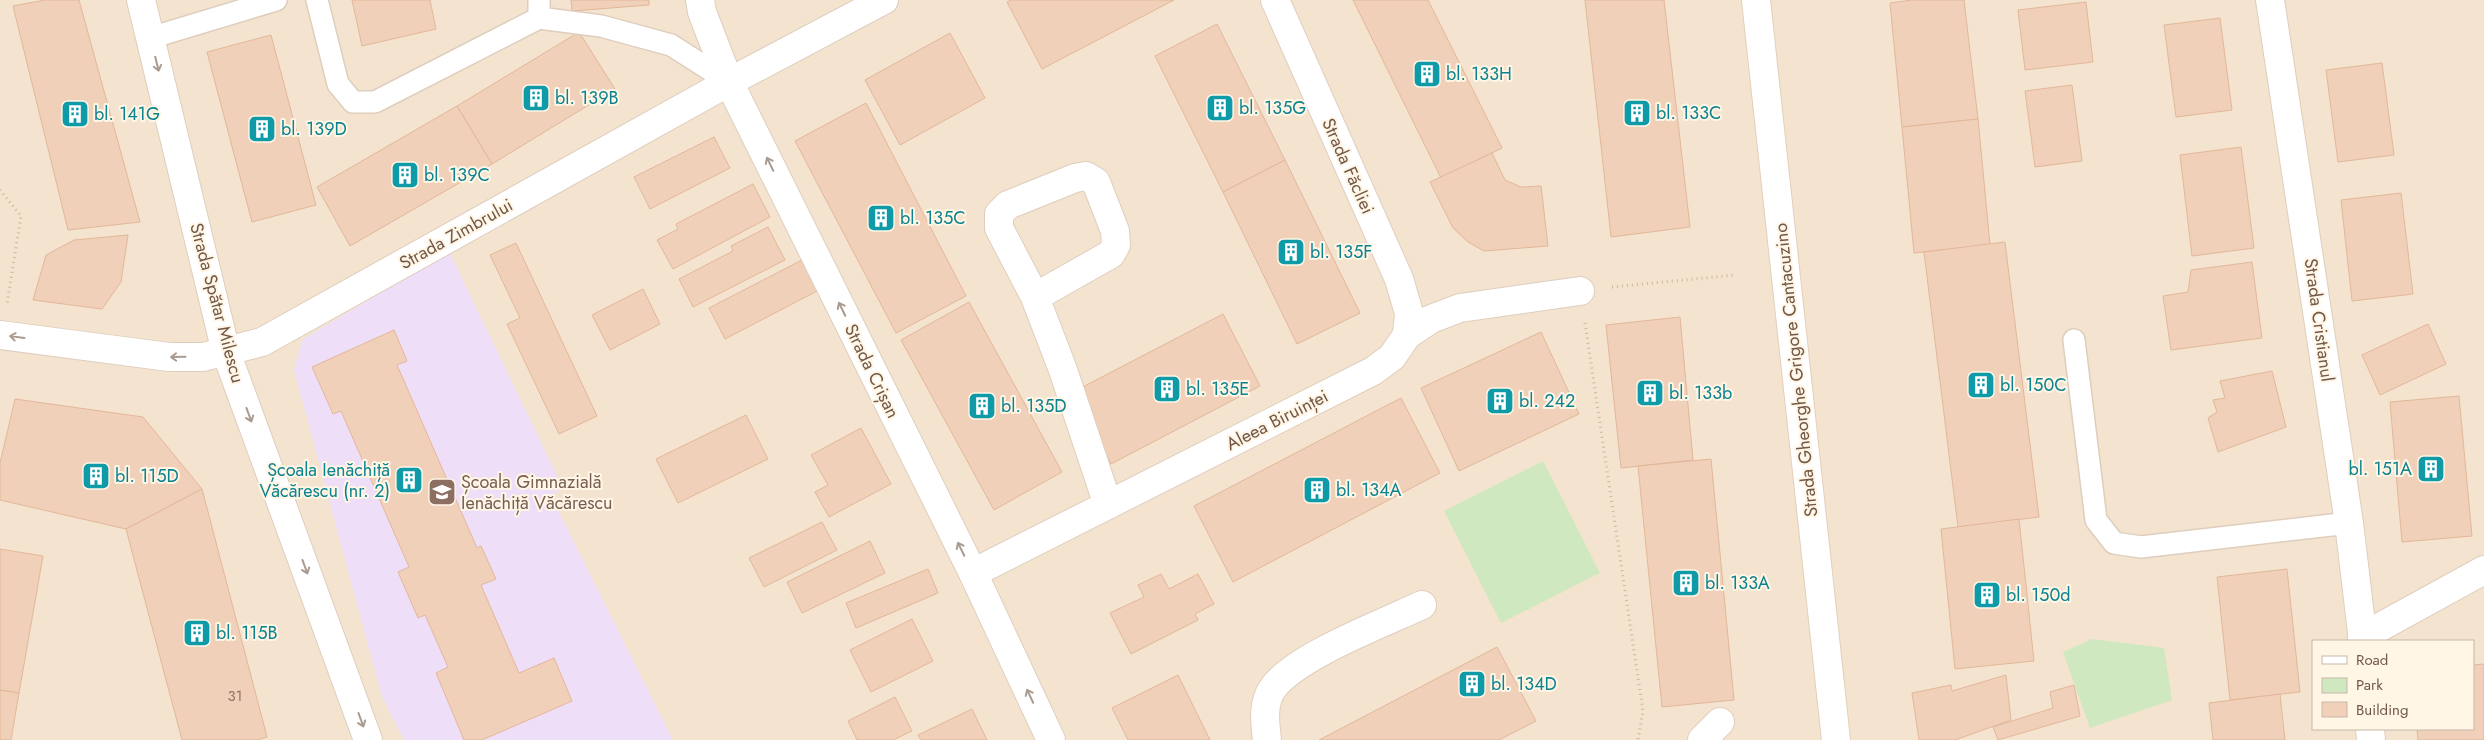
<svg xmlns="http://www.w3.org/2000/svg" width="2484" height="740" font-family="Jost,sans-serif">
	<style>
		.residential { fill: #f3e3cf; fill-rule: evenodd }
		.education { fill: #eedef8 }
		.green { fill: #d0e8c0 }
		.building { fill: #f0d0b9; stroke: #e3b799 }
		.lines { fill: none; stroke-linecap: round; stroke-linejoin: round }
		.service-casing { stroke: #dfcebd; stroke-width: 24 }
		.minor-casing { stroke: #dfcebd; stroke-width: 30 }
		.secondary-casing { stroke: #e4cfbb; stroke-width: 30 }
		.path { stroke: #d5b39c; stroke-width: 3; stroke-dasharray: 1 4; stroke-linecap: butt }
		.service { stroke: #fff; stroke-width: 21 }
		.minor { stroke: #fff; stroke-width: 28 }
		.secondary { stroke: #fff; stroke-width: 28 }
		.oneway { stroke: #aa9b91 }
		.labels { text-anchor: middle; stroke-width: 4; stroke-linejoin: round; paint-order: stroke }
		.number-label { font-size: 15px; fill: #927664 }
		.culture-label { font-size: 18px; fill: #0d838f; stroke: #fff6e6; text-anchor: start }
		.street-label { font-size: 18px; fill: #725848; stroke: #fff6e6 }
		.education-label { font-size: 18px; fill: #785e54; stroke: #fff6e6; text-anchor: start }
	</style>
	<rect width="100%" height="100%" fill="#fcf1e1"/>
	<path class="residential" d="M0 0H2484V740H0ZM2313 641H2473V729H2313Z"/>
	<polygon class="education" points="449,251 563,488 551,496 673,740 404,740 382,697 294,370 302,340"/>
	<g class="green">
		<polygon points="1543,461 1600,573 1501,623 1444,511"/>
		<polygon points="2092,639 2164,648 2172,700 2090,728 2063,652"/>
	</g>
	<g class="building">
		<polygon points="45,0 79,0 140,222 68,230 13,6"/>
		<polygon points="352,0 430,0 436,29 362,46"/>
		<polygon points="571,0 649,0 649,5 572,11"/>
		<polygon points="1011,0 1174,0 1042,69 1007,2"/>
		<polygon points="1353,0 1428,0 1502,148 1441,178"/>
		<polygon points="1585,0 1664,0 1690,227 1611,237"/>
		<polygon points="1912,0 1964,0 1978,119 1902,127 1890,3"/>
		<polygon points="2086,2 2093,62 2025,70 2018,10"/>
		<polygon points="2220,18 2232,110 2176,117 2164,25"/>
		<polygon points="1217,24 1285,160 1223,192 1155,56"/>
		<polygon points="579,32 615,89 492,164 457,106"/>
		<polygon points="950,33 985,98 900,145 865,80"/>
		<polygon points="271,35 316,205 252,222 207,52"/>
		<polygon points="2382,63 2394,155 2338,162 2326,70"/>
		<polygon points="2072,85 2082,161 2035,167 2025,91"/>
		<polygon points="866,103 966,296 896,333 795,141"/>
		<polygon points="457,106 492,164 350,246 317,187"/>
		<polygon points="1978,119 1990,245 1914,253 1902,127"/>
		<polygon points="714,137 730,168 650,209 634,177"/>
		<polygon points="2241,147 2254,248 2192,256 2180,155"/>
		<polygon points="1492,153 1505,180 1521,187 1541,186 1548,246 1484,251 1468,242 1453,228 1430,182"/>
		<polygon points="1285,160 1360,313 1297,344 1223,192"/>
		<polygon points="753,184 770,217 673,269 657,240 678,229 676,224"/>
		<polygon points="2401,193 2413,294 2352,301 2341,200"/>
		<polygon points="768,227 785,260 693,307 679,279 733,251 731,246"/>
		<polygon points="128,235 121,282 102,309 33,300 46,255 74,240"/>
		<polygon points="2005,242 2039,517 1958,527 1924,252"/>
		<polygon points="516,243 597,416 559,434 507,324 520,318 490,255"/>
		<polygon points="802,260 819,290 725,339 709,308"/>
		<polygon points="2252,262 2262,338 2171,350 2163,296 2188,292 2191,270"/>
		<polygon points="643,289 660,324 610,350 592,315"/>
		<polygon points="969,302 1062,472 994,510 901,340"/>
		<polygon points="1223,314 1260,386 1111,464 1073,392"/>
		<polygon points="1680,317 1693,460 1621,468 1606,325"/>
		<polygon points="2428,324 2446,364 2380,395 2362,355"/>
		<polygon points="394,330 407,361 397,365 477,548 481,546 496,579 481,585 519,673 554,658 572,701 482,740 464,740 436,673 448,667 425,615 418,618 398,572 409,567 341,411 333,414 312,367"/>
		<polygon points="1541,332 1579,414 1459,471 1421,388"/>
		<polygon points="2272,371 2286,427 2218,452 2208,418 2217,412 2213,400 2225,398 2220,381"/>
		<polygon points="2459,396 2472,536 2402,542 2390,402"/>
		<polygon points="1401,398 1440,473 1233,582 1194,506"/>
		<polygon points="15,399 143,417 202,489 126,529 0,500 0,463"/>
		<polygon points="746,415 768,459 678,503 656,459"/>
		<polygon points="861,428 891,484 829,517 815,492 828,485 811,455"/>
		<polygon points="1711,459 1734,700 1662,707 1638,466"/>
		<polygon points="202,489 267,737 257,740 182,740 126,529"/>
		<polygon points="2019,519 2034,661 1955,669 1941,529"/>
		<polygon points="822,522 837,550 764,587 749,558"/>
		<polygon points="870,541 885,573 802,613 787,582"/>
		<polygon points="0,549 43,556 19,693 0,690"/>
		<polygon points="928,569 938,593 856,628 846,603"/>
		<polygon points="2287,569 2300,692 2230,700 2217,577"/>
		<polygon points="1161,574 1169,589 1198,574 1214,604 1195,614 1198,620 1131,654 1110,613 1144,597 1138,585"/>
		<polygon points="912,619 933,661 871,692 850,650"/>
		<polygon points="1497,647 1536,721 1499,740 1319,740"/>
		<polygon points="2484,664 2484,740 2418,740 2417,729 2473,729 2473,665"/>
		<polygon points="1178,675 1210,740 1128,740 1112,708"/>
		<polygon points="2006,675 2011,720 1955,740 1919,740 1912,693 1951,685 1952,691"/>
		<polygon points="2074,685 2080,716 1998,740 1993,727 2053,708 2050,692"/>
		<polygon points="0,690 19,693 11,740 0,740"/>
		<polygon points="2280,694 2285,740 2213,740 2209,703"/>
		<polygon points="895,697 912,731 893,740 857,740 848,721"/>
		<polygon points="972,709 987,740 921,740 918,735"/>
	</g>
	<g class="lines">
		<defs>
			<g id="service">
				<polyline points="317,0 338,84 353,102 375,102 539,18 539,0"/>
				<polyline points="539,18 601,26 671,45 729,82"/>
				<polyline points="150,38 276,0"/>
				<polyline points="2074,340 2096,520 2114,543 2141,547 2349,523"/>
			</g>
			<g id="minor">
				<polyline points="141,0 226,352 368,740"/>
				<polyline points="700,0 702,12 729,82 973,573 1051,740"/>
				<polyline points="1275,0 1399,279 1409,313 1407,335"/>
				<polyline points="2270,0 2349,523 2363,641"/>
				<polyline points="1035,297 999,228 999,214 1008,205 1075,178 1086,176 1096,182 1115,231 1116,245 1111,254 1035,297 1063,370 1108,505"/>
				<polyline points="0,335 169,357 203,357 262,342 729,82 884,0"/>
				<polyline points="973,573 1373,371 1392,357 1407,335 1431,319 1460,308 1580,291"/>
				<polyline points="2362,637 2484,570"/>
				<polyline points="2370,729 2371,740"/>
				<path d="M1267 740C1265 723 1262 703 1273 688 1296 656 1384 623 1422 605"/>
				<polyline points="1702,740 1720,722"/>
			</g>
			<polyline id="secondary" points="1756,0 1836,740"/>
		</defs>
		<use href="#service" class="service-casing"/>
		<use href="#minor" class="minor-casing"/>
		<use href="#secondary" class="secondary-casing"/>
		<g class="path">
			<polyline points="0,190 21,216 7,304"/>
			<polyline points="1612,287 1735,275"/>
			<polyline points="1585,323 1643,711 1638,740"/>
		</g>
		<use href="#service" class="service"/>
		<use href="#minor" class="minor"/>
		<use href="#secondary" class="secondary"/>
	</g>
	<defs><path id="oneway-shaft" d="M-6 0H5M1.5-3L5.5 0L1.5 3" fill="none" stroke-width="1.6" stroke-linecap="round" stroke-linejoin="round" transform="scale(1.25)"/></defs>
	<g class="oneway">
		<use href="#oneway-shaft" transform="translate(157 64) rotate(76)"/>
		<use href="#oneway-shaft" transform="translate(770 164) rotate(-116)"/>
		<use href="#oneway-shaft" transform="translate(842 309) rotate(-116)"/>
		<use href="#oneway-shaft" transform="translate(17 337) rotate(-172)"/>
		<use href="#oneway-shaft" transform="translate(178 357) rotate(179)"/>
		<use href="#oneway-shaft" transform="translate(249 415) rotate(70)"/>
		<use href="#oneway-shaft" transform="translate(961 549) rotate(-116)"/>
		<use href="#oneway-shaft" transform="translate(305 567) rotate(70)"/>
		<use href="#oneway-shaft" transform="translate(1030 696) rotate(-115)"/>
		<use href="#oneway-shaft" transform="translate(361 720) rotate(70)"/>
	</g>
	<defs>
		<symbol id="building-square" viewBox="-11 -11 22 22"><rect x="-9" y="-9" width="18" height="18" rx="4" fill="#0f9aa8" stroke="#fff6e6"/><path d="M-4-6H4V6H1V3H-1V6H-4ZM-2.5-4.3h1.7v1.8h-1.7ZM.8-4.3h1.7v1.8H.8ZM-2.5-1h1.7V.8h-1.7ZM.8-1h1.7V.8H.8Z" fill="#fff"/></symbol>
		<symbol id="school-square" viewBox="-11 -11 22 22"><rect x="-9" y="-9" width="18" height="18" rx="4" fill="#8d6e63" stroke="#fff6e6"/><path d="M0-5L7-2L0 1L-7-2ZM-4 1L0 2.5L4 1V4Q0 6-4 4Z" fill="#fff"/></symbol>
	</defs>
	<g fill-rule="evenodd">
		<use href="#building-square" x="1411" y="58" width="32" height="32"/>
		<use href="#building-square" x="520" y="82" width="32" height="32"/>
		<use href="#building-square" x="1204" y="92" width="32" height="32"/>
		<use href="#building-square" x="1621" y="97" width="32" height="32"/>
		<use href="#building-square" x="59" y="98" width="32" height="32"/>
		<use href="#building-square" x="246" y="113" width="32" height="32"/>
		<use href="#building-square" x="389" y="159" width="32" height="32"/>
		<use href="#building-square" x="865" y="202" width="32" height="32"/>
		<use href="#building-square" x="1275" y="236" width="32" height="32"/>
		<use href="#building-square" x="1965" y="369" width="32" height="32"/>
		<use href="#building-square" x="1151" y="373" width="32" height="32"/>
		<use href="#building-square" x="1634" y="377" width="32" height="32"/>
		<use href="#building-square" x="1484" y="385" width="32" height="32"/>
		<use href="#building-square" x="966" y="390" width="32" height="32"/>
		<use href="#building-square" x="2415" y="453" width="32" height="32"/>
		<use href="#building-square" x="80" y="460" width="32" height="32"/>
		<use href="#building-square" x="393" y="464" width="32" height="32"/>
		<use href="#building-square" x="1301" y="474" width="32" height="32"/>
		<use href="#school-square" x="426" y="476" width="32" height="32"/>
		<use href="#building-square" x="1670" y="567" width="32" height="32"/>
		<use href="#building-square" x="1971" y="579" width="32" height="32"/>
		<use href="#building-square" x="181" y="617" width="32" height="32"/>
		<use href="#building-square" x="1456" y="668" width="32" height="32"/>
	</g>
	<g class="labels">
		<g class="number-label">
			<text x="235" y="701">31</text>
		</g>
		<g class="culture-label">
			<text x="1446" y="80">bl. 133H</text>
			<text x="555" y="104">bl. 139B</text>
			<text x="1239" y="114">bl. 135G</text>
			<text x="1656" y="119">bl. 133C</text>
			<text x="94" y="120">bl. 141G</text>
			<text x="281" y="135">bl. 139D</text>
			<text x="424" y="181">bl. 139C</text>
			<text x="900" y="224">bl. 135C</text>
			<text x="1310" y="258">bl. 135F</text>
			<text x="2000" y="391">bl. 150C</text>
			<text x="1186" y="395">bl. 135E</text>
			<text x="1669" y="399">bl. 133b</text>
			<text x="1519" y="407">bl. 242</text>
			<text x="1001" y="412">bl. 135D</text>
			<text x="2412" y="475" text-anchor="end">bl. 151A</text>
			<text x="390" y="476" text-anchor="end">Școala Ienăchiță<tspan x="390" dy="21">Văcărescu (nr. 2)</tspan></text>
			<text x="115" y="482">bl. 115D</text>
			<text x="1336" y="496">bl. 134A</text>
			<text x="1705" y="589">bl. 133A</text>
			<text x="2006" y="601">bl. 150d</text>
			<text x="216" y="639">bl. 115B</text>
			<text x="1491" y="690">bl. 134D</text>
		</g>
		<g class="street-label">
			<text transform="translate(1348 166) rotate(66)" y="6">Strada Făcliei</text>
			<text transform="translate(456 234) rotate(-29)" y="6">Strada Zimbrului</text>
			<text transform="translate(217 303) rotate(75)" y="6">Strada Spătar Milescu</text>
			<text transform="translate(2319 320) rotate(82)" y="6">Strada Cristianul</text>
			<text transform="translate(1796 370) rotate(-96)" y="6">Strada Gheorghe Grigore Cantacuzino</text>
			<text transform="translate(872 371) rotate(64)" y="6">Strada Crișan</text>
			<text transform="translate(1277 420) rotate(-27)" y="6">Aleea Biruinței</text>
		</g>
		<g class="education-label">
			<text x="461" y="488">Școala Gimnazială<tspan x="461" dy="21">Ienăchiță Văcărescu</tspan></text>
		</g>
	</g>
	<rect x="2312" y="640" width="162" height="90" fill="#fff6e6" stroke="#c7b7a7"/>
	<rect x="2322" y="656" width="25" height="8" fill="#ffffff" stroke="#c7b7a7"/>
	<text x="2356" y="665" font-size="15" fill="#725848">Road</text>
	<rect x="2322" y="678" width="25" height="15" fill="#d0e8c0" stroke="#c7b7a7"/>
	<text x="2356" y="690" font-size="15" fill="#725848">Park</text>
	<rect x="2322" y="702" width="25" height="15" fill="#f0d0b9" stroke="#c7b7a7"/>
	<text x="2356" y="715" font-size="15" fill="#725848">Building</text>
</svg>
